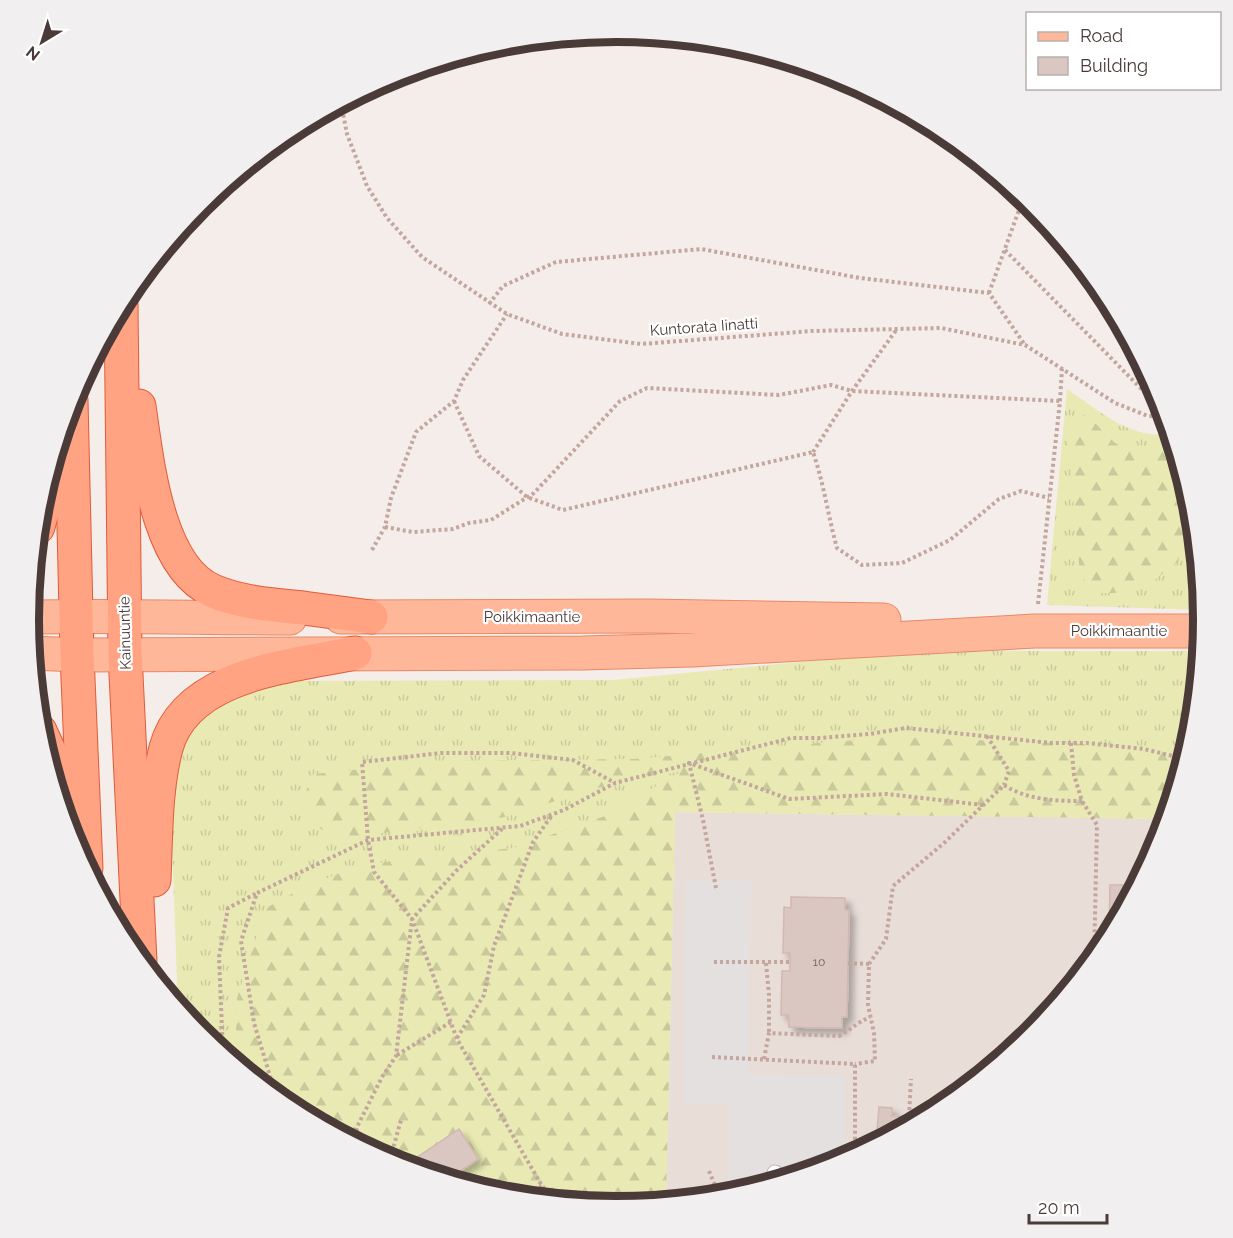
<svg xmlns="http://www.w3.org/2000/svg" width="1233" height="1238" font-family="Raleway,sans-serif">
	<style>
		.residential { fill: #e9ddd8 }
		.grass { fill: url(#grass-tufts) }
		.forest { fill: url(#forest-firs) }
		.parking { fill: #e4e0df }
		.building { fill: #dac7c2; stroke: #d2b8b2; stroke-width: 1.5; filter: url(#shadow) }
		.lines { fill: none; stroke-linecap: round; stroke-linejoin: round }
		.service-casing { stroke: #c4b4af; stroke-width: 17 }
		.primary-casing { stroke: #e78a67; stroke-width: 35 }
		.trunk-casing { stroke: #e15b39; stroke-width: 35 }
		.path { stroke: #c3a69d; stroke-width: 4; stroke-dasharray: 3 3; stroke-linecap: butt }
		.service { stroke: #fff; stroke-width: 15 }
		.primary { stroke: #ffb79a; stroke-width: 33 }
		.trunk { stroke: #ffa383; stroke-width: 33 }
		.labels { text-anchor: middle; stroke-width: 4.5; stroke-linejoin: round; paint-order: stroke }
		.number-label { font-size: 12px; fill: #6e5e5a }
		.street-label { font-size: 15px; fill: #4a3b38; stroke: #fff }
		.rim { fill: none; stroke: #4a3b38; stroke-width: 8 }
	</style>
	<defs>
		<pattern id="grass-tufts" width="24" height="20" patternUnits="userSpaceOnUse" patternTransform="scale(1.5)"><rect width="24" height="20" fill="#e9eab3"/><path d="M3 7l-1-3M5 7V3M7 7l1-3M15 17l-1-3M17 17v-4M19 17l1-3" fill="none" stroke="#c9ca9b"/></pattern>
		<pattern id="forest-firs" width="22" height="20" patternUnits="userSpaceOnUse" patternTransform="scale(1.5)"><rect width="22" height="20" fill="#e9eab3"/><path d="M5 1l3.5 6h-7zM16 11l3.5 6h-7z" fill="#c9ca9b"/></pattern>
		<filter id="shadow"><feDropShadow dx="5.5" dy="5.5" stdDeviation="3" flood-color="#0004"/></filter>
	</defs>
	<rect width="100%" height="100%" fill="#f5edea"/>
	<polygon class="residential" points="675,812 1167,819 1160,844 1105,946 1032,1035 943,1108 841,1162 731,1196 666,1202"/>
	<g class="grass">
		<path d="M1067 389C1096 408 1135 444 1171 432L1193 505 1202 610 1047 605Z"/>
		<polygon points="915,651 1201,651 1193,734 1167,819 675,812 666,1202 616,1207 501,1196 391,1162 290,1108 200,1035 178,1007 170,790 177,752 191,726 211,710 235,696 286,681 613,680"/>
	</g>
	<g class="forest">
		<polygon points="1086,414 1115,443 1139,451 1169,452 1177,472 1186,525 1178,562 1144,588 1114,593 1096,593 1080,575 1068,440 1074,419"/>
		<polygon points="890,737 1175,747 1180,779 1167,819 675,812 666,1202 616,1207 501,1196 391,1162 290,1108 235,1063 237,998 266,908 295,892 359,865 513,848 605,816 682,771 593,789 505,817 337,839 316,826 303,797 314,774 440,761 633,759"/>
	</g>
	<polygon class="parking" points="686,879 751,880 748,1074 845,1075 844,1161 761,1187 728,1186 729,1105 683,1104"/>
	<g class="building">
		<polygon points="1133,881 1140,881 1109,940 1110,885 1123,885 1123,891 1133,892"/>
		<polygon points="791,897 845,898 845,910 849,910 847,1017 842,1017 842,1028 789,1027 789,1015 781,1015 782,971 790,971 790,953 783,953 784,907 791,908"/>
		<polygon points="879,1107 892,1108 892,1116 918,1117 918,1108 941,1109 876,1144"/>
		<polygon points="459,1129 478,1159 448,1179 426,1173 416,1158"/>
	</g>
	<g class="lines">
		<defs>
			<polyline id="service" points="775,1173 776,1182"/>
			<g id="primary">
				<path d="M29 617C116 615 203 618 290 618"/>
				<polyline points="341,617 649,616 884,620"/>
				<polyline points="32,653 77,655 583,653 692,650 1035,631 1203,631"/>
			</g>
			<g id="trunk">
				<polyline points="121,304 125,654 140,961"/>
				<polyline points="71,400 77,655 86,868"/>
				<path d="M139 406C147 460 157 567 213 591 242 603 272 605 303 608 326 611 348 614 371 617"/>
				<polyline points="38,527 47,492 48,476"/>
				<polyline points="40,731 51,755 57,790"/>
				<path d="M154 880C156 836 155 790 166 748 186 673 293 666 355 653"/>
			</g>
		</defs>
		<use href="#service" class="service-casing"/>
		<use href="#primary" class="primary-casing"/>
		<use href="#trunk" class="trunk-casing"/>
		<g class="path">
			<polyline points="341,103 347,134 367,186 387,218 422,257 507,314 562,334 641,344 812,331 941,328 1025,345 1115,403 1148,416 1166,416"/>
			<polyline points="1005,250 1166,414"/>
			<polyline points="989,293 1024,196"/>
			<polyline points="489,304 503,286 556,262 701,249 860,278 989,293 1025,345"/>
			<path d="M454 401 479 456 527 497 563 510 813 452C824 484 828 516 837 548L862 565 902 563 950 540 999 499 1021 491 1049 498"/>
			<polyline points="813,452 852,391 897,329"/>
			<polyline points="385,527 413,532 453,529 469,523 491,520 534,493 620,401 647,388 779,395 831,385 852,391 1060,401"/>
			<polyline points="372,550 385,527 391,498 416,432 454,401 463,380 507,314"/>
			<polyline points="1038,604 1060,401 1062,369"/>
			<polyline points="987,736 1009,771 1004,785"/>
			<polyline points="1071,743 1074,775 1082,801 1097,825 1094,960"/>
			<polyline points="716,888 703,820 689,763 789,799 887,794 983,805"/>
			<polyline points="714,962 790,962"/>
			<polyline points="766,963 769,995 769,1033"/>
			<polyline points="848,963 869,964 868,1005 874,1033 875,1061 855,1064"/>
			<path d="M869 964 886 939 893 886 944 843 1004 785C1027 800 1056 801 1082 801"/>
			<polyline points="457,1038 484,995 494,946 533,842 552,815"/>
			<polyline points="223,1053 219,957 228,908 257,893"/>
			<polyline points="397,1055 451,1022"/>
			<polyline points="712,1057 855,1064 855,1155"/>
			<path d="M764 1059 769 1033 839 1036C850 1030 858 1022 870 1017"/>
			<polyline points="276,1096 254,1023 241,941 257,893 368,840 520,826 564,810 615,783 791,738 821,738 869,734 906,728 1051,743 1087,743 1144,749 1185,759"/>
			<polyline points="909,1116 911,1079"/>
			<polyline points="356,1129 371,1151"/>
			<polyline points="356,1143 356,1129 382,1077 396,1056 412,919 457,870 504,827"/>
			<polyline points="399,1164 394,1145 401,1120"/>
			<polyline points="709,1171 720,1197"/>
			<polyline points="525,1198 542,1186"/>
			<polyline points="558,1201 542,1186 457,1039 412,919 374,872 368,840 362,762 441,753 511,753 573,760 615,783"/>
		</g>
		<use href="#service" class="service"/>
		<use href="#primary" class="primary"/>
		<use href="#trunk" class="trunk"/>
	</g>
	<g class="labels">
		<g class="number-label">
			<text x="819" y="966">10</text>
		</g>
		<g class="street-label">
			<text transform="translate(704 327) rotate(-4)" y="5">Kuntorata Iinatti</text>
			<text x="532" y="622">Poikkimaantie</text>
			<text x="1119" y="636">Poikkimaantie</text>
			<text transform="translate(125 633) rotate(-91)" y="5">Kainuuntie</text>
		</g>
	</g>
	<path d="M0 0H1233V1238H0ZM39 619a577 577 0 1 1 1154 0a577 577 0 1 1-1154 0Z" fill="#f1efef" fill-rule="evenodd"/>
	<path class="rim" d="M39 619a577 577 0 1 1 1154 0a577 577 0 1 1-1154 0Z"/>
	<rect x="1026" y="12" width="195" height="78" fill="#ffffff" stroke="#b7b1af" stroke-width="1.5"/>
	<rect x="1038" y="32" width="30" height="9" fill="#ffb79a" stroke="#b7b1af" stroke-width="1.5"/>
	<text x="1080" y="42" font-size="18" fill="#4a3b38">Road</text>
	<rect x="1038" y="57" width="30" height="18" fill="#dac7c2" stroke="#b7b1af" stroke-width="1.5"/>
	<text x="1080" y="72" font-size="18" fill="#4a3b38">Building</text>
	<g transform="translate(42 42) rotate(218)" stroke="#ffffff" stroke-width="4.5" paint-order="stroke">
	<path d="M0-4.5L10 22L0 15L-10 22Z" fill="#4a3b38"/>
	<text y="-9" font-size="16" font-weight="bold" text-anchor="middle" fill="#4a3b38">N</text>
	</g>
	<path d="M1029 1214v9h78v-9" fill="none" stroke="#4a3b38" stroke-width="3"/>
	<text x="1038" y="1214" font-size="18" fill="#4a3b38" stroke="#ffffff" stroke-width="4.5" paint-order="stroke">20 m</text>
</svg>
